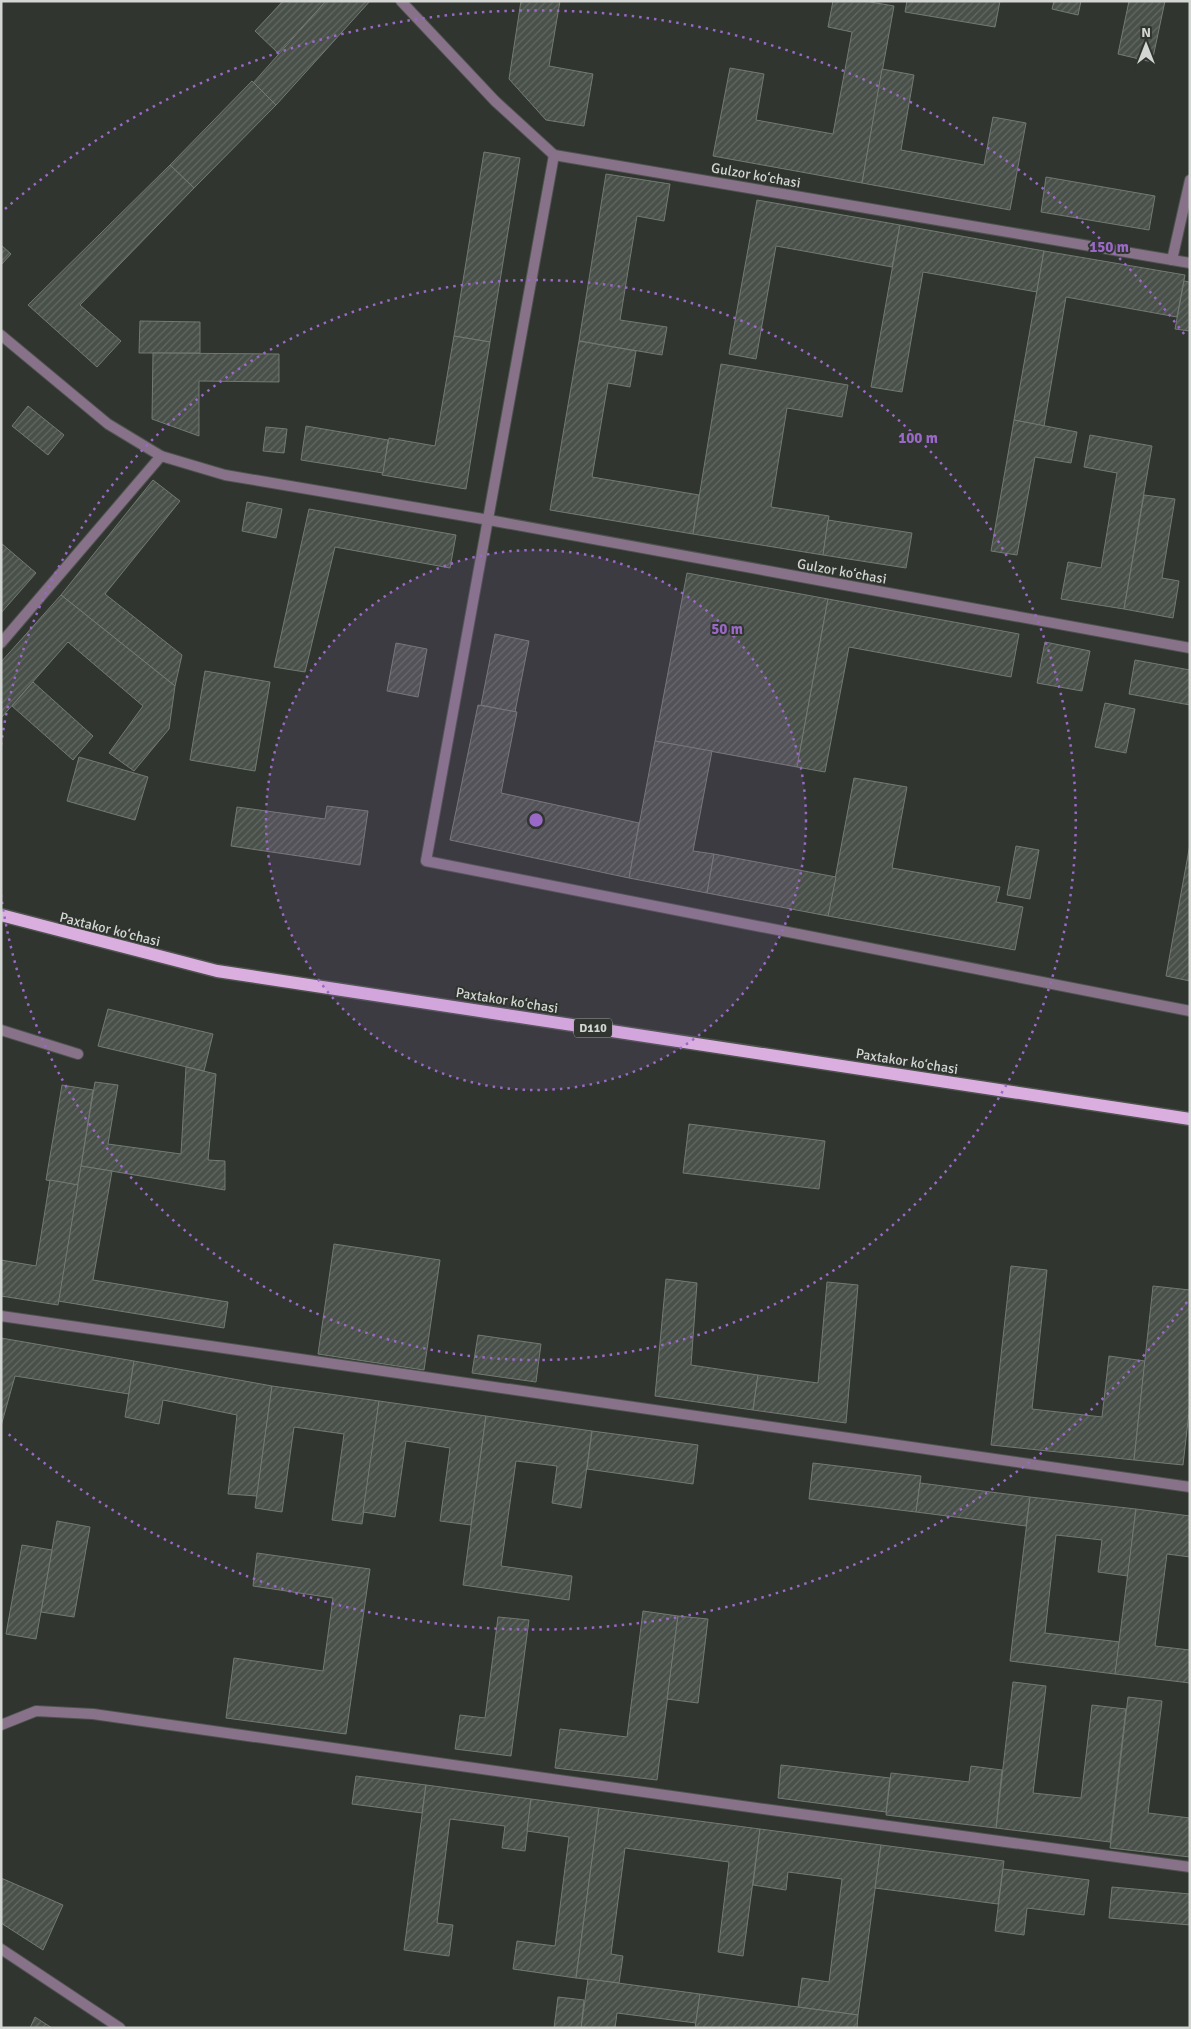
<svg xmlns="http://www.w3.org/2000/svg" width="1191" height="2029" font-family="Signika,sans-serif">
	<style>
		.building { fill: url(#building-hatch); stroke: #737973 }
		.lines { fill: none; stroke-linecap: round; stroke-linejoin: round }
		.lane-casing { stroke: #4d524d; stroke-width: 12 }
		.street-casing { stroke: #4d524d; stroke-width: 12 }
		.primary-casing { stroke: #4d524d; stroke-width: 15 }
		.lane { stroke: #877289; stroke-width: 10 }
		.street { stroke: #877289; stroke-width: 10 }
		.primary { stroke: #daafe0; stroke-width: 12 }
		.ring { fill: none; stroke: #9a68c6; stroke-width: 2.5; stroke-dasharray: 2.5 5 }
		.labels { text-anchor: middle; stroke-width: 4; stroke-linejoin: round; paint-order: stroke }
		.shield { fill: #303530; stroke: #a2a6a2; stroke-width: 1 }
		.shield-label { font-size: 12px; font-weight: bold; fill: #d3d6d3 }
		.street-label { font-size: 14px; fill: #d3d6d3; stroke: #303530 }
		.centre { fill: #9a68c6; stroke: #303530; stroke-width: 2.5 }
		.ring-label { font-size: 15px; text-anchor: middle; font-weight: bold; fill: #9a68c6; stroke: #303530; stroke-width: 4; stroke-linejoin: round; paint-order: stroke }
	</style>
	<defs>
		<pattern id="building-hatch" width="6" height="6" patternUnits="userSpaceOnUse" patternTransform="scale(1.25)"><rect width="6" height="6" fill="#494f49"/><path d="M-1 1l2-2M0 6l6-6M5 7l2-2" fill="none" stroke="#626862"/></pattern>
	</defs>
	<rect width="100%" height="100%" fill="#303530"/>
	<g class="building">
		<polygon points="283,1 326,1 278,53 255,31"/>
		<polygon points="326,1 370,1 276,105 253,83"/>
		<polygon points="521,1 560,1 549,66 593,74 584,126 546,120 509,79"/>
		<polygon points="833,1 865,1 894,6 862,183 713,156 730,68 764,74 756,120 833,134 852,32 828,27"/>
		<polygon points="907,1 1000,1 995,27 905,12"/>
		<polygon points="1054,1 1081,1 1078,15 1052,9"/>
		<polygon points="1129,1 1165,1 1152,62 1118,54"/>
		<polygon points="882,69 914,75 901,150 984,165 993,117 1026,123 1010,210 862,183"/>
		<polygon points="252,81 276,105 194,188 170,165"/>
		<polygon points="484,152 520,158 490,342 454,336"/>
		<polygon points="170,165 194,188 80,305 121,341 97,367 28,305"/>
		<polygon points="606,174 670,184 664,221 637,216 620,320 667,327 662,355 579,341"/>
		<polygon points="1046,177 1155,196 1149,230 1041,212"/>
		<polygon points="757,200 900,225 892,267 776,246 756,359 729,354"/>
		<polygon points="900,225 1044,251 1037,292 923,272 902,392 871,387"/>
		<polygon points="1,245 11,254 1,265"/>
		<polygon points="1044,251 1185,275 1177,317 1066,297 1044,426 1014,420"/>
		<polygon points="1184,281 1190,282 1190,331 1175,329"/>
		<polygon points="140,321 200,322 200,353 139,353"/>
		<polygon points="454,336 490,342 466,489 382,475 389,438 435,446"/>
		<polygon points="579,341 636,351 630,387 608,383 592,477 699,495 693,534 550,510"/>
		<polygon points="153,353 279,354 279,382 199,381 199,436 152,419"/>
		<polygon points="721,364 848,385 842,417 787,408 771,507 829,516 823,555 693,534"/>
		<polygon points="28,406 64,435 48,455 12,426"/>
		<polygon points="1014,420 1077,432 1071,463 1035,457 1017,555 991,551"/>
		<polygon points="306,426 388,440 383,473 301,460"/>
		<polygon points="266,427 287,429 284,453 263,451"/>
		<polygon points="1090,435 1152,446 1124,609 1061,599 1068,562 1101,568 1117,473 1084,467"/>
		<polygon points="153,480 180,501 105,594 182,655 175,686 61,595"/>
		<polygon points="1144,495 1175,499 1162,578 1179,581 1173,618 1124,609"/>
		<polygon points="247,502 282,509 276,538 242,531"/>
		<polygon points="309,509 456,535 450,568 335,547 305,672 274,667"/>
		<polygon points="828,520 912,533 906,568 823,555"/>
		<polygon points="1,543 36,573 1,613"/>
		<polygon points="687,573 828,599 797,767 655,741"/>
		<polygon points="61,595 175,686 169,729 134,771 109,753 143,706 68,642 1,718 1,662"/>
		<polygon points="828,599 1019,634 1011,677 849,647 825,772 797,767"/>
		<polygon points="495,634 529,641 515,712 481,705"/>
		<polygon points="1045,642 1090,651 1082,691 1037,683"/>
		<polygon points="396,643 427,649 418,697 387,691"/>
		<polygon points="1135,660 1190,670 1190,705 1129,694"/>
		<polygon points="205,671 270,682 255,771 190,760"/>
		<polygon points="33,682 93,736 73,760 12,706"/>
		<polygon points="1105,703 1135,709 1126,753 1095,747"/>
		<polygon points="478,705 517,712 501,793 639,823 629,878 450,840"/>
		<polygon points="655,741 712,751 693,851 714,854 707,893 629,878"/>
		<polygon points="79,757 148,777 135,820 67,801"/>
		<polygon points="854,778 907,787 892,868 1000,887 996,902 1023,907 1015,950 828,916"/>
		<polygon points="327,806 368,811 360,865 231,846 237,807 325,819"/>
		<polygon points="1190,844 1190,981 1166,976"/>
		<polygon points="1016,846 1039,850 1030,899 1007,895"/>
		<polygon points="714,854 836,877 828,916 707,893"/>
		<polygon points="108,1009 213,1034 204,1071 98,1046"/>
		<polygon points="186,1067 216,1074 208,1160 225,1161 225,1190 81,1166 95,1082 118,1085 108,1144 181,1154"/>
		<polygon points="62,1085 93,1090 78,1185 46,1180"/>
		<polygon points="689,1124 825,1141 819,1189 683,1173"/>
		<polygon points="81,1166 112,1171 93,1280 228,1302 224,1328 58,1301"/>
		<polygon points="50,1180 78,1185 58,1305 1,1296 1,1260 36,1266"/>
		<polygon points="334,1244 440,1260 424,1370 318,1354"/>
		<polygon points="1011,1266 1047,1270 1032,1409 1102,1417 1109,1356 1145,1361 1134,1460 991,1445"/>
		<polygon points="666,1279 697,1283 691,1365 758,1375 753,1410 655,1396"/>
		<polygon points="827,1282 858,1285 846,1423 753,1410 758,1375 818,1383"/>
		<polygon points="1153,1286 1190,1290 1190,1403 1183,1465 1134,1460"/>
		<polygon points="478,1335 541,1344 536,1382 472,1373"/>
		<polygon points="1,1338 134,1361 129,1394 15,1376 1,1426"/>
		<polygon points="134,1361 272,1386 257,1496 228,1494 237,1415 163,1400 159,1424 125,1417"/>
		<polygon points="272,1386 379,1401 362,1524 332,1520 344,1434 294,1427 282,1512 255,1508"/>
		<polygon points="379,1401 486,1416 471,1525 440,1521 450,1448 406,1441 395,1517 363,1512"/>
		<polygon points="486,1416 592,1431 581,1508 552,1503 557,1466 516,1461 501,1566 572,1576 569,1600 463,1585"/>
		<polygon points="592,1431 698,1445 693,1484 587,1469"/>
		<polygon points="813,1463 921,1476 916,1512 809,1499"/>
		<polygon points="920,1483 1030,1497 1026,1526 916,1512"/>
		<polygon points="1030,1497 1136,1509 1128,1576 1098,1572 1102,1540 1056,1535 1045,1633 1120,1642 1115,1674 1010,1661"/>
		<polygon points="1136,1509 1190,1516 1190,1557 1167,1554 1155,1646 1190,1650 1190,1683 1115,1674"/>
		<polygon points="57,1521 90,1527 74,1617 41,1612"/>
		<polygon points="22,1545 52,1550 36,1639 6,1634"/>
		<polygon points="257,1553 370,1569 346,1734 226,1718 234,1658 323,1671 333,1598 253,1586"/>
		<polygon points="643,1611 678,1616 657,1780 555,1768 560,1729 627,1737"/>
		<polygon points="678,1616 708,1619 698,1703 667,1699"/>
		<polygon points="498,1617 529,1620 511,1756 455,1749 460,1715 485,1718"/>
		<polygon points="1013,1682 1046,1686 1033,1793 1081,1798 1092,1705 1126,1709 1110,1842 996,1828"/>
		<polygon points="1128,1697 1162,1701 1148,1813 1190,1818 1190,1857 1110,1848"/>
		<polygon points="781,1765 890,1778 886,1812 778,1798"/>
		<polygon points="971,1766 1002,1770 996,1828 886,1815 891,1773 969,1782"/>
		<polygon points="356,1776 426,1785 422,1813 352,1804"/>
		<polygon points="426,1785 531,1799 525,1851 502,1848 505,1826 450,1819 437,1923 453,1925 449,1956 404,1950"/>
		<polygon points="531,1799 599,1808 576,1978 513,1969 517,1941 555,1946 569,1837 527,1831"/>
		<polygon points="599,1808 760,1829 743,1956 718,1952 729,1862 625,1848 611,1954 623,1956 619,1983 576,1978"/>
		<polygon points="760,1829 881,1845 858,2015 798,2007 802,1978 829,1982 842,1879 788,1872 786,1890 753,1885"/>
		<polygon points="881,1845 1004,1861 998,1904 875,1888"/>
		<polygon points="1003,1869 1089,1880 1084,1915 1027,1908 1024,1935 995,1931"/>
		<polygon points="1,1878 63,1905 43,1950 1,1923"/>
		<polygon points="1112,1887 1190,1894 1190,1925 1109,1918"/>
		<polygon points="588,1979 700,1994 696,2023 617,2013 615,2028 581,2028"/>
		<polygon points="700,1994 858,2015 857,2028 695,2028"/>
		<polygon points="558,1997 584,2000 581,2028 554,2028"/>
		<polygon points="35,2017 52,2028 30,2028"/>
	</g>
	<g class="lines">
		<defs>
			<g id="lane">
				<polyline points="1,1030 78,1054"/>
				<polyline points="1,1316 1190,1487"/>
				<polyline points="1,1725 36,1711 93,1714 764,1809 1190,1867"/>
			</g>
			<g id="street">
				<polyline points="401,1 495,101 554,155"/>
				<polyline points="554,155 426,861 1190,1011"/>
				<polyline points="554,155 1190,263"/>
				<polyline points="1172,260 1190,180"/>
				<polyline points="1,335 108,424 161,456 225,475 489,520 1190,648"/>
				<polyline points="1,643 161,456"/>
				<polyline points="1,1949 120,2028"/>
			</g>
			<polyline id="primary" points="1,915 217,971 1190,1119"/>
		</defs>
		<use href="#lane" class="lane-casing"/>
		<use href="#street" class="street-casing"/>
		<use href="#primary" class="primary-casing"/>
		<use href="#lane" class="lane"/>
		<use href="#street" class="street"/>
		<use href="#primary" class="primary"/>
	</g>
	<circle cx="536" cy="820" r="270" fill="#9a68c6" fill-opacity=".12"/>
	<g class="ring">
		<circle cx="536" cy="820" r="270"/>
		<path d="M1 745A540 540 0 1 1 1 895"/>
		<path d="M1187 1302A810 810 0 0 1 5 1431M5 209A810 810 0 0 1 1187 338"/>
	</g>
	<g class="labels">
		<rect class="shield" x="574" y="1018.5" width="38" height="19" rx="4"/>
		<g class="shield-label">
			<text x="593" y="1032">D110</text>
		</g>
		<g class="street-label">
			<text transform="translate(756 175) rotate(10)" y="5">Gulzor koʻchasi</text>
			<text transform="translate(842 571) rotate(10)" y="5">Gulzor koʻchasi</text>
			<text transform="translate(110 929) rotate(14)" y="5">Paxtakor koʻchasi</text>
			<text transform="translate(507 1000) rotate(9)" y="5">Paxtakor koʻchasi</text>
			<text transform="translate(907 1061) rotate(9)" y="5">Paxtakor koʻchasi</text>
		</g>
	</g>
	<circle cx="536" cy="820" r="8" class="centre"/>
	<g class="ring-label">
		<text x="1109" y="252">150 m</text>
		<text x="918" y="443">100 m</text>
		<text x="727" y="634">50 m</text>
	</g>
	<rect width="1191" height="2029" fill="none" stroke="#d3d6d3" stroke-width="5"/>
	<g transform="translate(1146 45)" stroke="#303530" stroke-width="4" paint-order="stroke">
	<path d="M0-4L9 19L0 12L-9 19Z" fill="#d3d6d3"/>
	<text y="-8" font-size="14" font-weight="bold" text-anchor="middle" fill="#d3d6d3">N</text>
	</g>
</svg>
